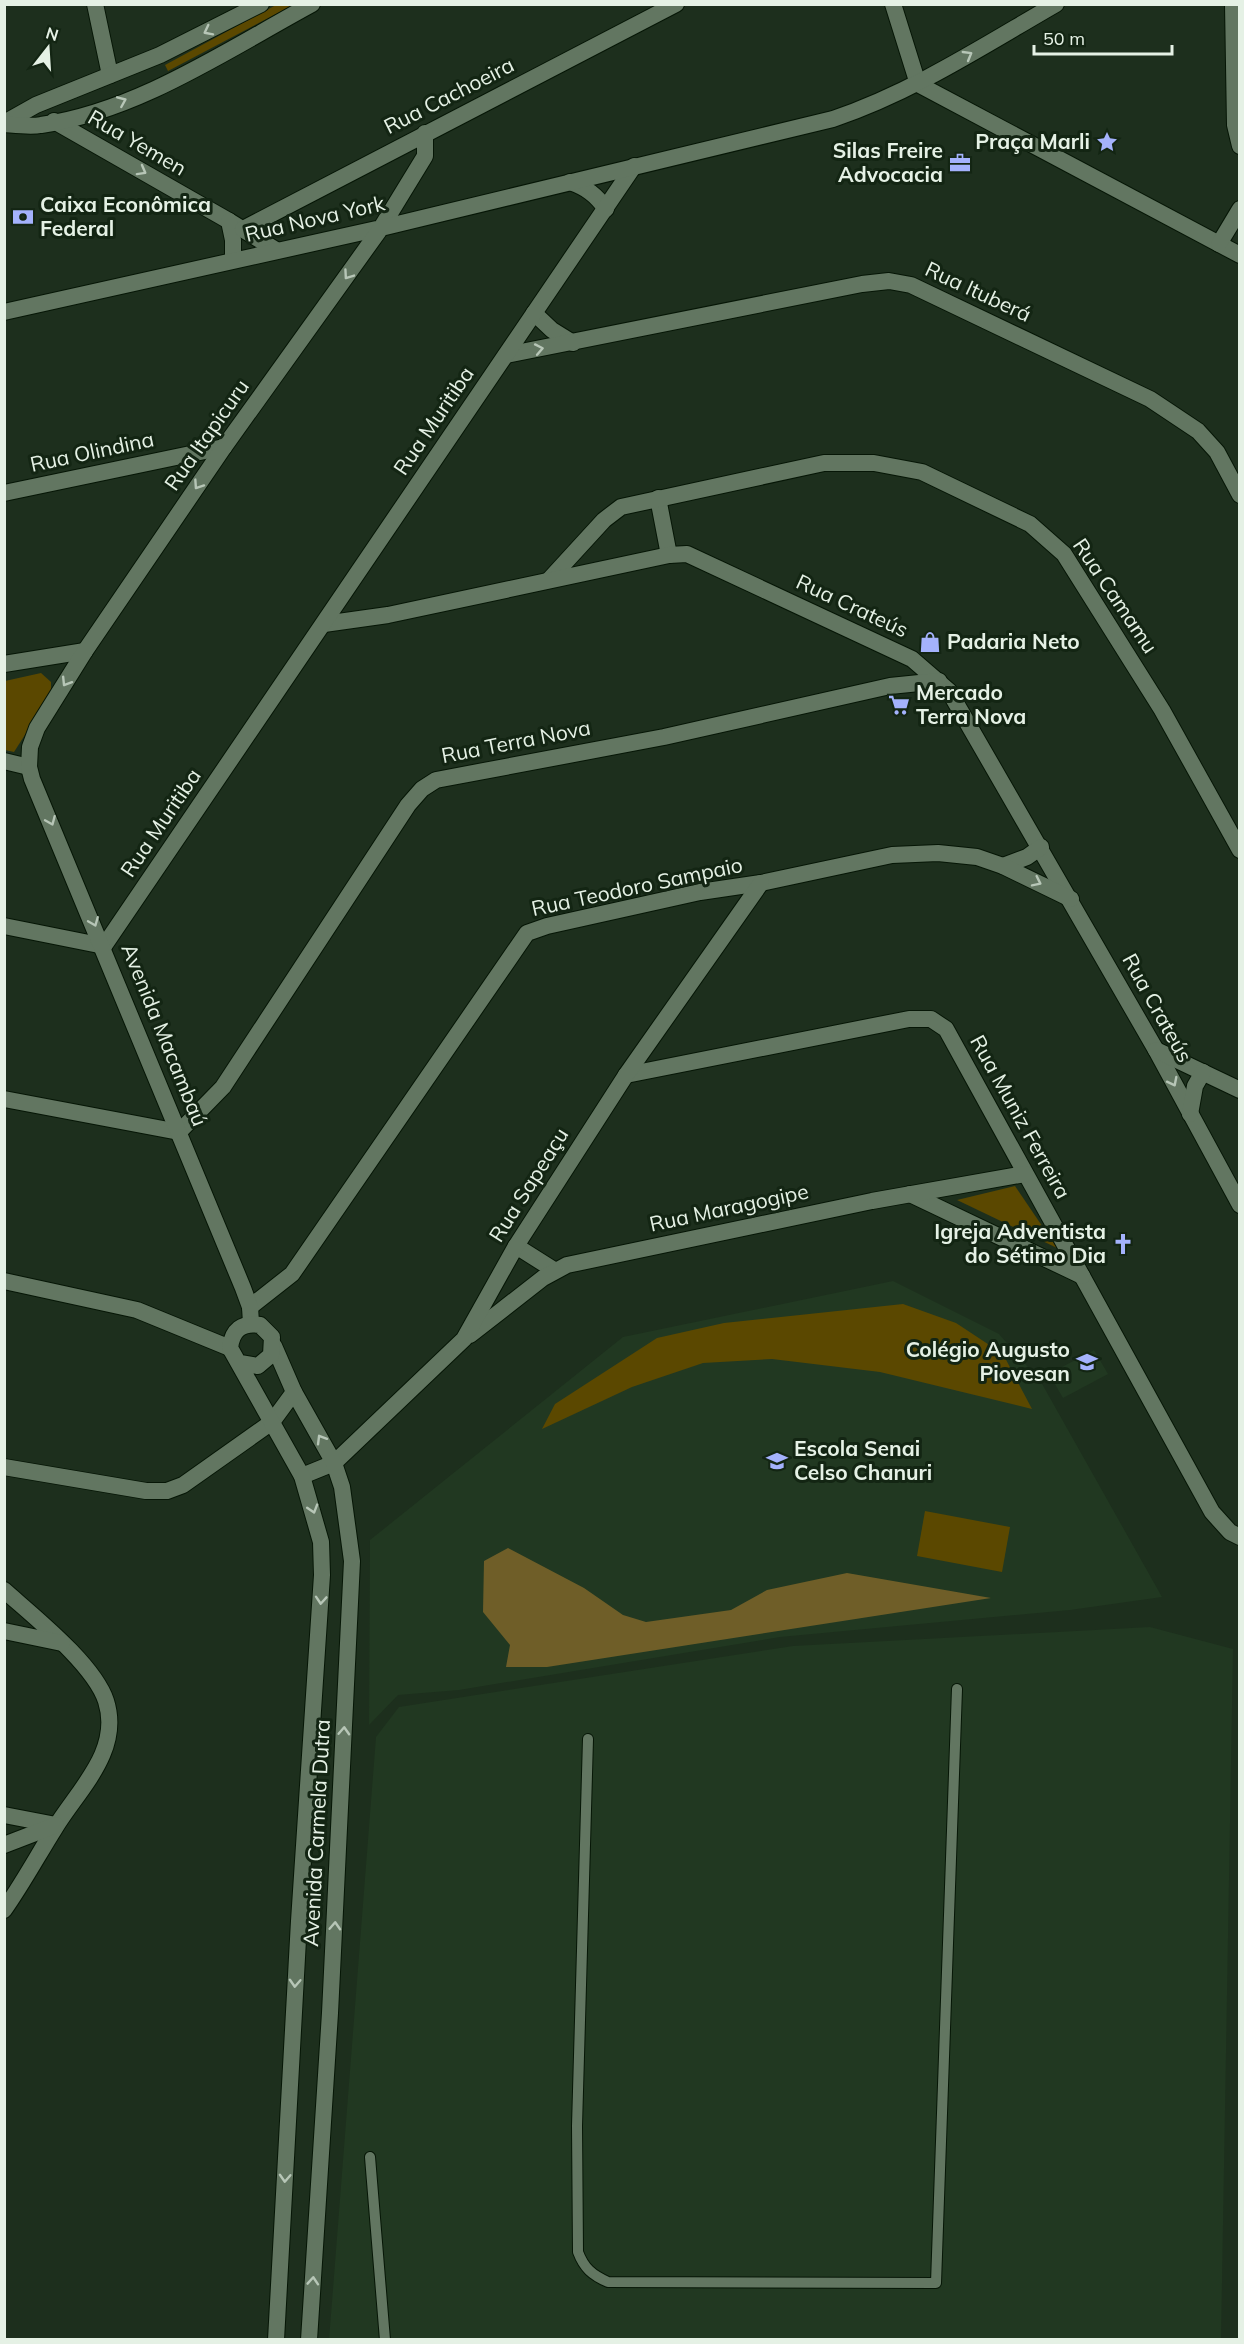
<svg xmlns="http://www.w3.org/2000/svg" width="1244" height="2344" font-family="Mulish,sans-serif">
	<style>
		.built { fill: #213821 }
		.green { fill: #5b4800 }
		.forest { fill: #6f5e28 }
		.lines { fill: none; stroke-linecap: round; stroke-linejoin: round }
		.service-casing { stroke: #061606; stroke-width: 12 }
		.minor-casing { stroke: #061606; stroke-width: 18 }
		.tertiary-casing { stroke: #061606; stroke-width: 18 }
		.secondary-casing { stroke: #061606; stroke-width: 18 }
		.service { stroke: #627661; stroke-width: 10 }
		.minor { stroke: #627661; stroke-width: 16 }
		.tertiary { stroke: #627661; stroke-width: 16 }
		.secondary { stroke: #627661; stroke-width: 16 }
		.oneway { stroke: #b7c6b7 }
		.labels { text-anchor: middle; stroke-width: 6; stroke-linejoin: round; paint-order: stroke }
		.street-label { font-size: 21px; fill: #e5f1e5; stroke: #132513 }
		.poi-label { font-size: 21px; font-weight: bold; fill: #e5f1e5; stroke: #132513; text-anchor: end }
	</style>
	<rect width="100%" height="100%" fill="#1d2f1d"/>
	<g class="built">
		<polygon points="893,1281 999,1334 1041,1382 1162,1597 1070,1610 780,1637 459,1690 398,1695 369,1725 370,1540 623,1337"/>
		<polygon points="1094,1350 1108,1374 1063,1398 1049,1374"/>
		<polygon points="1150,1627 1233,1649 1221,2339 329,2340 376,1737 399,1707 793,1646"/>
	</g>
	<g class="green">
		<polygon points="276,5 293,5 168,71 165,65"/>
		<polygon points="41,673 51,682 51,694 14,752 5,750 5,681"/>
		<polygon points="1015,1186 1057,1248 957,1200"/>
		<polygon points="903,1304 956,1323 1003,1354 1032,1409 880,1372 772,1359 703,1363 632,1387 542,1429 555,1404 657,1338 724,1323"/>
		<polygon points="925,1511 1010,1527 1002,1572 917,1556"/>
	</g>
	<polygon class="forest" points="508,1548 584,1588 623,1615 646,1622 731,1610 767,1590 847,1573 991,1598 547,1667 506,1667 510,1645 483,1612 484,1561"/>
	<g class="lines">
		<defs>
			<g id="service">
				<path d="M588 1739 577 2126 578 2252C584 2268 592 2275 608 2282L936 2283 957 1689"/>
				<polyline points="370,2157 385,2340"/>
			</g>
			<g id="minor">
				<polyline points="95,4 110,75"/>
				<polyline points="893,4 918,84 1240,255"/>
				<polyline points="1233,4 1235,125 1240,146"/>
				<polyline points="54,121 229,221 276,250"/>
				<polyline points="229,221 233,240 233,260"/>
				<polyline points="243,229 676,4"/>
				<polyline points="1219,244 1240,209"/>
				<polyline points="4,312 381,228 425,156 425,133"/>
				<polyline points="534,313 552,330 573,343"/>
				<polyline points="506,355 862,284 889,281 911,285 1150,399 1198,431 1217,452 1240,495"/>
				<polyline points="4,493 224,447"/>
				<polyline points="658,498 669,555"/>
				<polyline points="549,580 604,520 621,507 824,463 874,463 922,472 1030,524 1064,554 1162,710 1240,850"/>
				<polyline points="324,624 388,615 669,555 687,554 912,659 949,691 1156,1050 1240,1205"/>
				<polyline points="4,664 85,651"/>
				<polyline points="4,761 29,767"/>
				<polyline points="1003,866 1027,857 1041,847"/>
				<polyline points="4,926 104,946"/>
				<polyline points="1156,1050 1240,1090"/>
				<polyline points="626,1075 909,1019 931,1019 946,1029 1212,1512 1230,1532 1240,1537"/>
				<polyline points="4,1099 179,1132 223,1087 408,805 422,789 436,780 664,737 890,686 939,681"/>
				<polyline points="1190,1114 1195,1086 1203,1072"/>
				<polyline points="910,1194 1082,1276"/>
				<polyline points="516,1246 554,1270"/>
				<polyline points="250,1307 292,1274 527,933 547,926 700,892 761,883 892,855 938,853 977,857 1003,866 1071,899"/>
				<polyline points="470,1335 543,1278 567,1265 872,1201 1025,1174"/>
				<polyline points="4,1467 146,1491 167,1491 183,1485 272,1422 294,1392"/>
				<polyline points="302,1476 334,1463 464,1339 516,1246 626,1075 761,883"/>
				<path d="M4 1590C33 1616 94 1664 106 1701 122 1751 78 1790 55 1828 38 1855 23 1883 4 1910"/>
				<polyline points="4,1631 62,1643"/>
				<polyline points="4,1815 56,1825"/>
				<polyline points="4,1845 56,1825"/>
			</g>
			<g id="tertiary">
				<path d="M570 182C587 188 596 195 606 209"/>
				<polyline points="104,946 634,166"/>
				<polyline points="4,1281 137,1310 230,1348"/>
				<path d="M251 1323 250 1307 243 1288 32 779 29 767 30 747 37 728 85 651 224 447 381 228 833 119C913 92 983 46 1056 4"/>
				<polyline points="274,1346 294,1392 334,1463 342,1487 352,1561 330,2013 309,2340"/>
				<path d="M240 1363 258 1366 271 1355 272 1337 260 1325C242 1322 232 1330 230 1348L302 1476 321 1542 322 1575 299 1921 276 2340"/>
			</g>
			<g id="secondary">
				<polyline points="4,123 36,105 160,55 261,4"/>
				<path d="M4 124C16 125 30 127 41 125 138 111 227 50 312 4"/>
			</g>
		</defs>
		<use href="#service" class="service-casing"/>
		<use href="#minor" class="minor-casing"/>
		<use href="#tertiary" class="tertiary-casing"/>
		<use href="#secondary" class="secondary-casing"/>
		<use href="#service" class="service"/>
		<use href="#minor" class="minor"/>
		<use href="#tertiary" class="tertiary"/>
		<use href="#secondary" class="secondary"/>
	</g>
	<defs><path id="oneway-chevron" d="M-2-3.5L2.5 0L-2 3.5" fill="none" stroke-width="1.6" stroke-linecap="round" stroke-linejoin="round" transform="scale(1.5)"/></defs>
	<g class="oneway">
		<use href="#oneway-chevron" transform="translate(208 31) rotate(153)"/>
		<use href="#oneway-chevron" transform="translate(968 55) rotate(-30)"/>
		<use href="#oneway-chevron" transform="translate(122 101) rotate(-23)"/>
		<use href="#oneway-chevron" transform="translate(142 171) rotate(29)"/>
		<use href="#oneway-chevron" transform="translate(348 275) rotate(125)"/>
		<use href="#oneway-chevron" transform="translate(539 349) rotate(-11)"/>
		<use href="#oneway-chevron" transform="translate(198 485) rotate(124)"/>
		<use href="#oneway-chevron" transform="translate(66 682) rotate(122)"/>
		<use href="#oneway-chevron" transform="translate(51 821) rotate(67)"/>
		<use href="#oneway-chevron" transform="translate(1037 882) rotate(26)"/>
		<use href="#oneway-chevron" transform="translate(94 922) rotate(68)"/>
		<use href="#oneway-chevron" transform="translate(1173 1082) rotate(63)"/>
		<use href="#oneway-chevron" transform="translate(321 1439) rotate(-121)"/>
		<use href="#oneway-chevron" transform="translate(313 1509) rotate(73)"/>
		<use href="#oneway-chevron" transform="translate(321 1600) rotate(94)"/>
		<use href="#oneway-chevron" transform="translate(344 1731) rotate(-87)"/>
		<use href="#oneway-chevron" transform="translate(335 1926) rotate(-87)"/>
		<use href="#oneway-chevron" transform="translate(295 1983) rotate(93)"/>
		<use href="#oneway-chevron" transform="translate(285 2178) rotate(93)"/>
		<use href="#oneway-chevron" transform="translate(313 2281) rotate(-86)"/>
	</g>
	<defs>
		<symbol id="sight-bare" viewBox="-9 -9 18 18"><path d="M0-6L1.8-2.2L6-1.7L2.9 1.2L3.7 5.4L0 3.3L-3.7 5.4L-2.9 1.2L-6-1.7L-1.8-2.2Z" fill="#a4b2fc" stroke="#132513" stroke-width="2.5" paint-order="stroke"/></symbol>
		<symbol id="office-bare" viewBox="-9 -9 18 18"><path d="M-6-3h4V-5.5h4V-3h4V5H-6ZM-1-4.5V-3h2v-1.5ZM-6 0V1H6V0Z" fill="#a4b2fc" stroke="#132513" stroke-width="2.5" paint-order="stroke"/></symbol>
		<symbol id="bank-bare" viewBox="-9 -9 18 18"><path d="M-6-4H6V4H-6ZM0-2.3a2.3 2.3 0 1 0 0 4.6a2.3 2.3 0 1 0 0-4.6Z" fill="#a4b2fc" stroke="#132513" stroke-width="2.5" paint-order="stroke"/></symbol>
		<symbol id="shop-bare" viewBox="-9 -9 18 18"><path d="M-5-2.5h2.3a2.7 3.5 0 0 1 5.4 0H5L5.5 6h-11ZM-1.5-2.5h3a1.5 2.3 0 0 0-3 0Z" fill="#a4b2fc" stroke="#132513" stroke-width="2.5" paint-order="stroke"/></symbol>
		<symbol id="supermarket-bare" viewBox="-9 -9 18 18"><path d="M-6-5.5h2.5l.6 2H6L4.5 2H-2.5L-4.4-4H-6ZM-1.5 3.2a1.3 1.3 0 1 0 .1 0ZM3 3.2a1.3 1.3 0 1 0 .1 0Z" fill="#a4b2fc" stroke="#132513" stroke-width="2.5" paint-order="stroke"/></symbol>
		<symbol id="church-bare" viewBox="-9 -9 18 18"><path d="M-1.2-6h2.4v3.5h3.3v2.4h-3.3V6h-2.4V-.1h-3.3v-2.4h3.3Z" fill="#a4b2fc" stroke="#132513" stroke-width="2.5" paint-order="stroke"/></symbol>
		<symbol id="school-bare" viewBox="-9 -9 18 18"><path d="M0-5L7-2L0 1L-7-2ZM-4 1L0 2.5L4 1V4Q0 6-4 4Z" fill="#a4b2fc" stroke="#132513" stroke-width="2.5" paint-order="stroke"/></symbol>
		<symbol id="university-bare" viewBox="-9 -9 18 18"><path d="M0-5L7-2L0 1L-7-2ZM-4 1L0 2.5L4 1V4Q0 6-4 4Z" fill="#a4b2fc" stroke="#132513" stroke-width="2.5" paint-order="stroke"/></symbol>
	</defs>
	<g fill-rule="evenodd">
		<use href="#sight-bare" x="1092" y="127" width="30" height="30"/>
		<use href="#office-bare" x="945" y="148" width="30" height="30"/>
		<use href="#bank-bare" x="8" y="202" width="30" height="30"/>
		<use href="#shop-bare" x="915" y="627" width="30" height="30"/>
		<use href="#supermarket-bare" x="884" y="690" width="30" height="30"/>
		<use href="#church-bare" x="1108" y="1229" width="30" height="30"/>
		<use href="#school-bare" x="1072" y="1347" width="30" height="30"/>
		<use href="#university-bare" x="762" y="1446" width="30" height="30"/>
	</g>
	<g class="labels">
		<g class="street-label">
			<text transform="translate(449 96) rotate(-27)" y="7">Rua Cachoeira</text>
			<text transform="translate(137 143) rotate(30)" y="7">Rua Yemen</text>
			<text transform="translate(315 219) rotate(-13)" y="7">Rua Nova York</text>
			<text transform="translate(978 292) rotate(25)" y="7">Rua Ituberá</text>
			<text transform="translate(434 421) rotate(-56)" y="7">Rua Muritiba</text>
			<text transform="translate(207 435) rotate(-55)" y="7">Rua Itapicuru</text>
			<text transform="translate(92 452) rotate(-12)" y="7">Rua Olindina</text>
			<text transform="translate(1115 596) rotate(56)" y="7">Rua Camamu</text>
			<text transform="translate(852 606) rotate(25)" y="7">Rua Crateús</text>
			<text transform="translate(516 742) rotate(-11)" y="7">Rua Terra Nova</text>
			<text transform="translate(161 823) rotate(-56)" y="7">Rua Muritiba</text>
			<text transform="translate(637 887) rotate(-12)" y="7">Rua Teodoro Sampaio</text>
			<text transform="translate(1157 1008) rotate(61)" y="7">Rua Crateús</text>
			<text transform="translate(164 1035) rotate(68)" y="7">Avenida Macambaú</text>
			<text transform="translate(1020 1117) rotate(61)" y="7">Rua Muniz Ferreira</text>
			<text transform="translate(529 1185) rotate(-58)" y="7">Rua Sapeaçu</text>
			<text transform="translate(729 1208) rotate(-12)" y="7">Rua Maragogipe</text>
			<text transform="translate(317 1833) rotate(-87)" y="7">Avenida Carmela Dutra</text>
		</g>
		<g class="poi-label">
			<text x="1090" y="149">Praça Marli</text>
			<text x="943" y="158">Silas Freire<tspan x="943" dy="24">Advocacia</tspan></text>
			<text x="40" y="212" text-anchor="start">Caixa Econômica<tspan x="40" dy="24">Federal</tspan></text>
			<text x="947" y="649" text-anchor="start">Padaria Neto</text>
			<text x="916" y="700" text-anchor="start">Mercado<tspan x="916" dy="24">Terra Nova</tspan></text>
			<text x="1106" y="1239">Igreja Adventista<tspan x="1106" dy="24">do Sétimo Dia</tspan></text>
			<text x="1070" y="1357">Colégio Augusto<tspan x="1070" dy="24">Piovesan</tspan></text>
			<text x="794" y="1456" text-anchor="start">Escola Senai<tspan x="794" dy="24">Celso Chanuri</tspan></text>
		</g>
	</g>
	<rect width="1244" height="2344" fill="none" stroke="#e5f1e5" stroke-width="12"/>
	<g transform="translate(48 48) rotate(17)" stroke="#132513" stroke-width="4.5" paint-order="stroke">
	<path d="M0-4.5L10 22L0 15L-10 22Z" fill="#e5f1e5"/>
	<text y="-9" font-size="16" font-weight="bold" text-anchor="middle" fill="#e5f1e5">N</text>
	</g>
	<path d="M1034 45v9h138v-9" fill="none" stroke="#e5f1e5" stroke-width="3"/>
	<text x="1043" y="45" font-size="18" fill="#e5f1e5" stroke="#132513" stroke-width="4.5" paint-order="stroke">50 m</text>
</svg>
